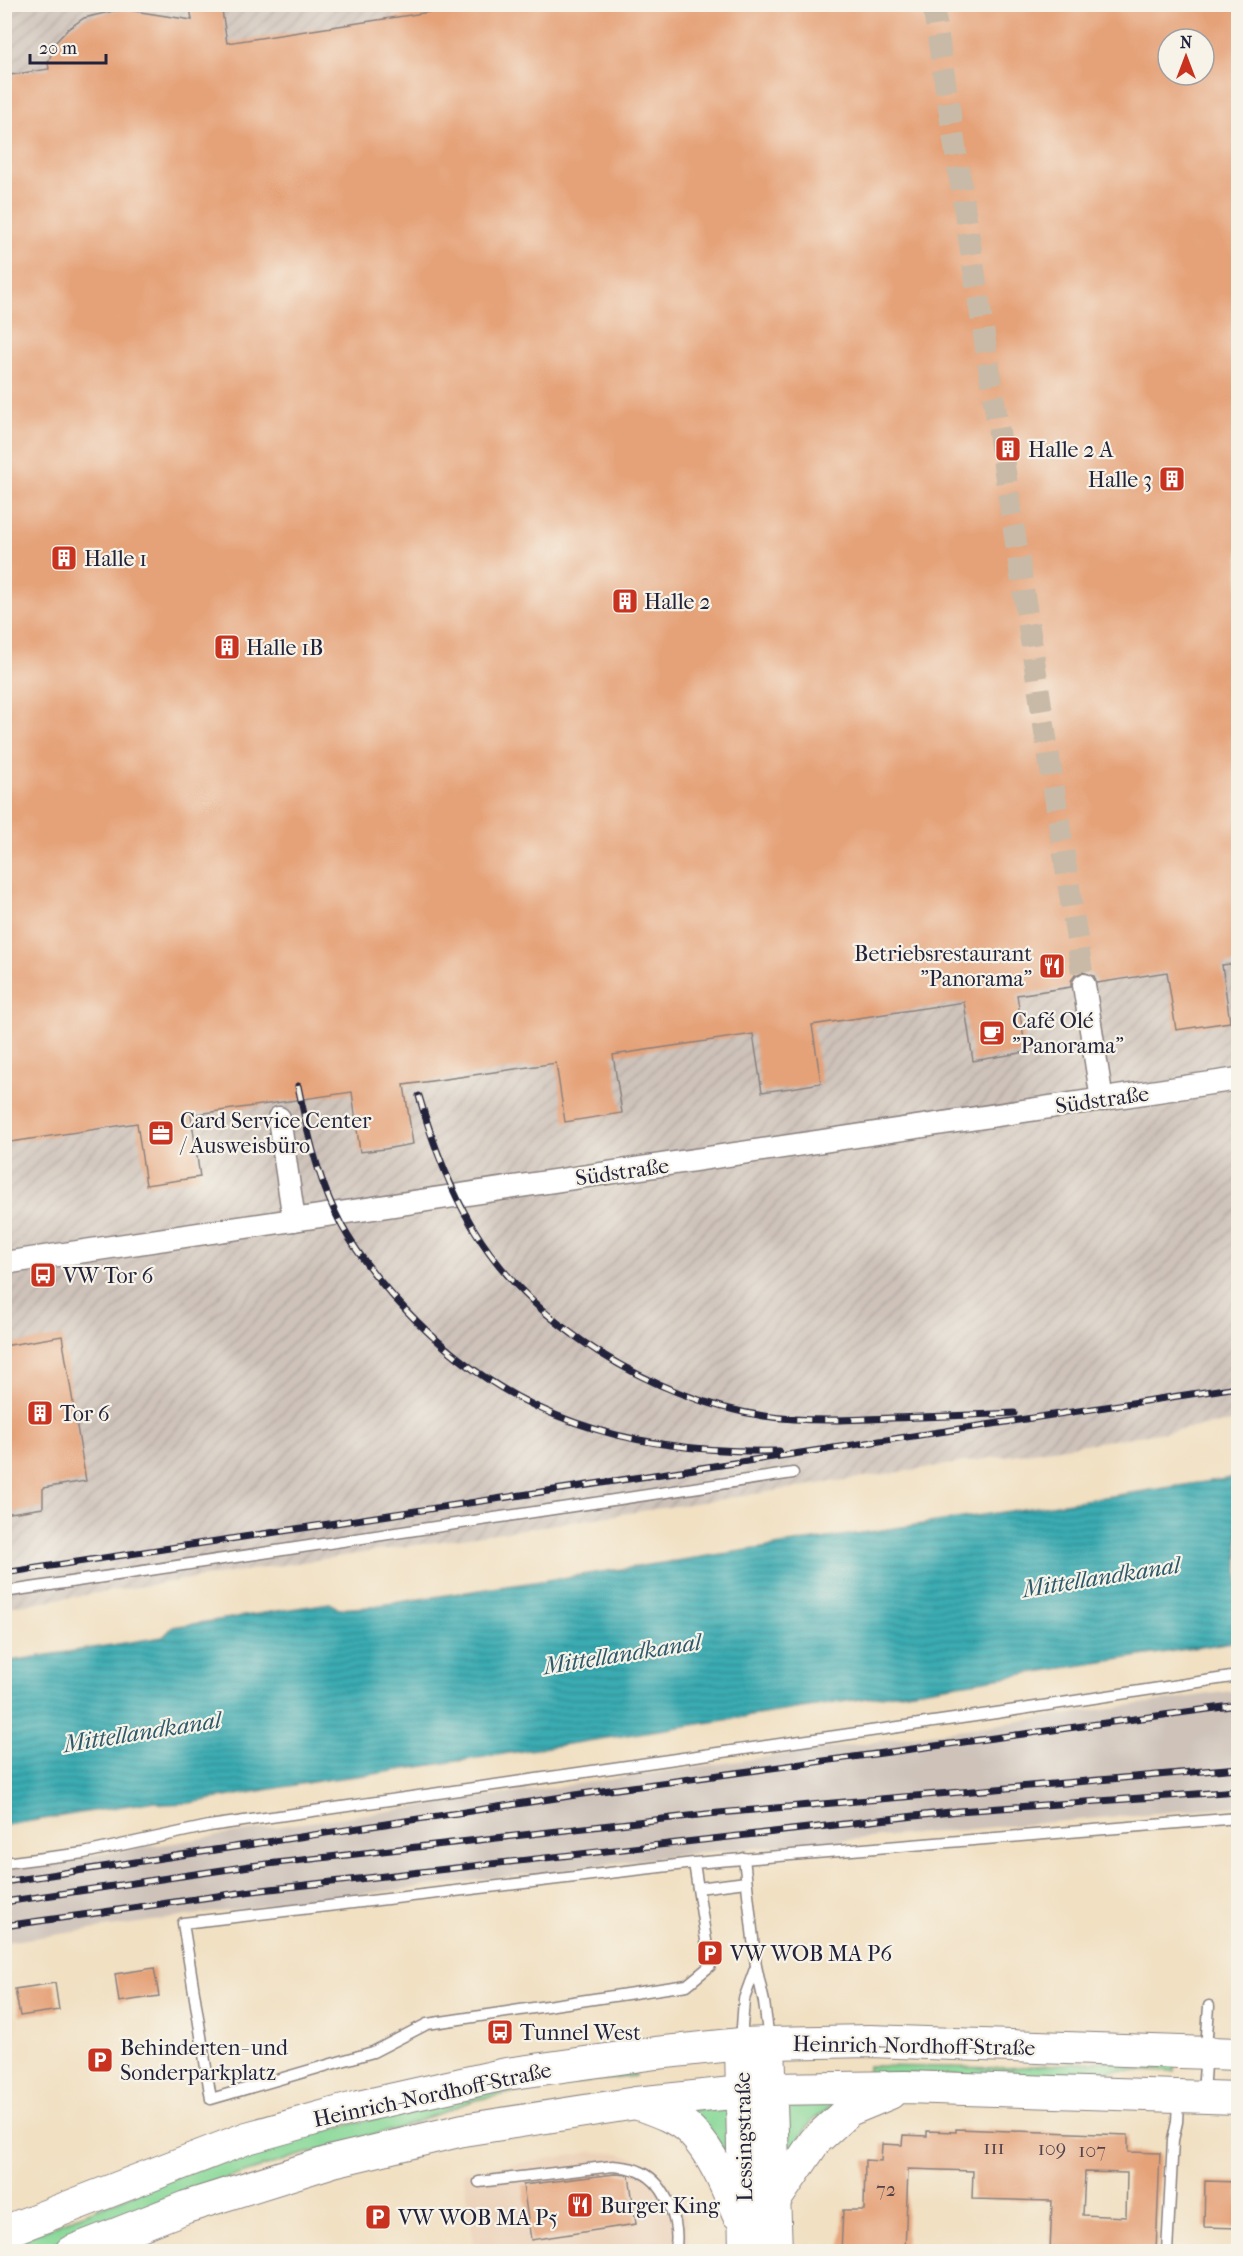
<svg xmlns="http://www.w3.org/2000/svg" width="1243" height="2256" font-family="'IM FELL French Canon',serif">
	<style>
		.built { fill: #ecd2b9 }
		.industrial { fill: url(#industrial-furrows); fill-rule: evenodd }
		.railway { fill: #cec2b9 }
		.green { fill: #88d898; stroke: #557d6a; stroke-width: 1.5 }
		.water { fill: url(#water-rules); stroke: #2e6776; stroke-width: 1.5 }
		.building { fill: #e5a278; fill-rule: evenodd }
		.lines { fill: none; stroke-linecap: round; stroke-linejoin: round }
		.street-tunnel { stroke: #c8baa7; stroke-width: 22; stroke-dasharray: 22 11; stroke-linecap: butt }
		.lane-casing { stroke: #8a817e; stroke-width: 13 }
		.street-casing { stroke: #8a817e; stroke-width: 25 }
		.secondary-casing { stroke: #8a817e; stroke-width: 34 }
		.lane { stroke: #fff; stroke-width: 10 }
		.street { stroke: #fff; stroke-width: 22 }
		.secondary { stroke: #fff; stroke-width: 32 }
		.rail-casing { stroke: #22223b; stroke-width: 7 }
		.rail { stroke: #f7f3e8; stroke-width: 4.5; stroke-dasharray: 14; stroke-linecap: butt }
		.labels { text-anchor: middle; stroke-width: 4.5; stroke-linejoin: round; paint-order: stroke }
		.number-label { font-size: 20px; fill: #53424a }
		.poi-label { font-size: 22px; fill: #22223b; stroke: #f7f3e8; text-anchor: start }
		.street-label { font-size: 22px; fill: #22223b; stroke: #f7f3e8 }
		.water-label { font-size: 24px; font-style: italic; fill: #2c596b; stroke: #f7f3e8 }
	</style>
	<defs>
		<pattern id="industrial-furrows" width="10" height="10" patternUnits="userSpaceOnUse" patternTransform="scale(1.5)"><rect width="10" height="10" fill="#cec2b9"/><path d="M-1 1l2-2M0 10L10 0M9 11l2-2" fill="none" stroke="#b1a6a0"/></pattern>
		<pattern id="water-rules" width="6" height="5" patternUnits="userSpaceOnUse" patternTransform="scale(1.5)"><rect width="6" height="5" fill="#3aacb2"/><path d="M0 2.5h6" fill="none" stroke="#308c92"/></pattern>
	</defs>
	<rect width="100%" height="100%" fill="#f7f3e8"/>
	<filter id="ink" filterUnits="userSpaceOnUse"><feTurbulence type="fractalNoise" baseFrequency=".0167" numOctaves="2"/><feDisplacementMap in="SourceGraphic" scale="12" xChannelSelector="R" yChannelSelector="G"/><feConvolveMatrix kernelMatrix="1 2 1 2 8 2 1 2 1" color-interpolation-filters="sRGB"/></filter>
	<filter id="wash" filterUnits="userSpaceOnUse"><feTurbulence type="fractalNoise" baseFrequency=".008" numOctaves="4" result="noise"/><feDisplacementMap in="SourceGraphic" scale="24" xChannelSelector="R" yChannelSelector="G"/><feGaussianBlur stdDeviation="1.35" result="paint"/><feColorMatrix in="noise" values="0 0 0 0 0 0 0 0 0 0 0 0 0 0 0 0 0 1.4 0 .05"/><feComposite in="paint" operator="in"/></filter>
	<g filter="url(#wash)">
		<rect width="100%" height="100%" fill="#f1e0c2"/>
		<polygon class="built" points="590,2152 614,2153 634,2158 651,2167 667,2181 678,2198 686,2218 689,2251 475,2251 463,2172"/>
		<path class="industrial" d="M5 5H1238V1421L5 1607ZM1168 39H1204V75H1168Z"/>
		<polygon class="railway" points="1238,1690 1238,1806 706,1852 209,1913 5,1942 5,1869 268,1828"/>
		<g class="green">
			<polygon points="1105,2061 1174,2064 1174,2072 1123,2070 1049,2077 868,2073 868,2066 1008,2068"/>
			<polygon points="634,2069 635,2076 542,2087 475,2100 399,2128 294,2157 184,2192 34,2251 5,2251 4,2246 178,2176 288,2140 473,2094"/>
			<polygon points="832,2100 832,2106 812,2121 785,2158 783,2103"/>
			<polygon points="730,2106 732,2160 685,2110"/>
		</g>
		<polygon class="water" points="1238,1477 1238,1641 373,1774 324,1780 189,1803 163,1804 154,1801 5,1825 5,1662 163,1637 173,1627 330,1603 339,1609 367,1607"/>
		<g id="blocks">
			<g class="building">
				<path d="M208 4H221L227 43 482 4H1239V963L1222 965 1230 1022 1176 1030 1167 972 1097 983 1094 976 1083 972 1075 975 1071 981V987L1017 995 1026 1052 973 1061 964 1002 812 1025 821 1083 791 1088 762 1092 753 1034 613 1055 622 1113 565 1122 556 1063 404 1085 413 1144 385 1149 360 1152 352 1092 191 1115 200 1177 146 1185 137 1123 4 1143V76L49 69 48 63 55 43 68 29 84 18 113 11 128 10 192 20 190 7ZM1168 39H1204V75H1168Z"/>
				<polygon points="62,1336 86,1481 43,1488 43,1508 4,1514 4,1346"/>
				<polygon points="154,1968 159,1996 119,2002 115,1974"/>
				<polygon points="55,1983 59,2010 20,2016 15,1989"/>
				<path d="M956 2129 1128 2135V2152L1160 2153 1156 2252H1050L1052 2201 972 2199 973 2171 908 2169 905 2252H841L843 2210H864L865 2160 881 2161 882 2144 902 2145 903 2135 927 2136V2131L956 2132ZM1085 2172 1127 2173 1126 2217 1083 2215Z"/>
				<polygon points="615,2174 629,2175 636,2224 531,2240 523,2185"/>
				<polygon points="1205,2181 1239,2182 1239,2228 1204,2227"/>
			</g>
		</g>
	</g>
	<g filter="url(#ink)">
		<use href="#blocks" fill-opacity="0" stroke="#8a817e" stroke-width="1.5"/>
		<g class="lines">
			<polyline class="street-tunnel" points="933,4 1084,985"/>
			<defs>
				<g id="lane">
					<polyline points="4,1592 793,1473"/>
					<polyline points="744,1858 756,1966 764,2002 769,2040"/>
					<polyline points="4,1863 84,1853 209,1826 996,1713 1238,1676"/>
					<polyline points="694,1863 710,1966 687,1985 427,2024 373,2052 211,2099 183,1923 694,1863 1238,1818"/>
					<polyline points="698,1888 746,1882"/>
					<polyline points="741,2041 744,1999 755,1969"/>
					<polyline points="1203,2094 1209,2006"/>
					<path d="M479 2182 613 2166C623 2167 632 2167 641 2172 667 2184 681 2225 675 2252"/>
					<polyline points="1167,2252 1173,2140 1177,2122 1178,2100"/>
				</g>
				<g id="street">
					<polyline points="1084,985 1102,1100"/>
					<polyline points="279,1118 294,1220"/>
					<polyline points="4,1263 1238,1079"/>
				</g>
				<g id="secondary">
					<polyline points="769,2043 776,2252"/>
					<polyline points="741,2044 745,2252"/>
					<path d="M636 2103C655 2110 677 2117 691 2131 713 2154 726 2185 738 2214"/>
					<polyline points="775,2200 815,2141 849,2110 890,2093"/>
					<polyline points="4,2232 247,2138 358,2107 506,2074 656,2053 741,2044 769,2043 870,2041 1238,2054"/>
					<polyline points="71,2252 186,2207 333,2161 463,2130 636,2103 771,2089 905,2087 1238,2098"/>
				</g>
			</defs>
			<use href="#lane" class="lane-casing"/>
			<use href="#street" class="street-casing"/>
			<use href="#secondary" class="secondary-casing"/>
			<use href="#lane" class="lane"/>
			<use href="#street" class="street"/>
			<use href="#secondary" class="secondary"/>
			<defs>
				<g id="rail">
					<path d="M298 1086C307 1129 316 1172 335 1212 350 1245 379 1282 404 1308 507 1419 630 1454 779 1451"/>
					<path d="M419 1096C432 1141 448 1185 472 1226 530 1325 653 1399 764 1416 806 1422 849 1420 891 1418 932 1417 973 1415 1014 1413"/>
					<polyline points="4,1573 1238,1387"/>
					<polyline points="4,1882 602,1791 1238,1705"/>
					<polyline points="4,1902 250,1866 707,1814 1238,1768"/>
					<polyline points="4,1926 253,1891 959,1811 1238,1791"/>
				</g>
			</defs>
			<use href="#rail" class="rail-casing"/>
			<use href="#rail" class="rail"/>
		</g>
	</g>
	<defs>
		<symbol id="building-square" viewBox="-11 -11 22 22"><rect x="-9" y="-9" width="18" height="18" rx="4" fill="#c8321e" stroke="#f7f3e8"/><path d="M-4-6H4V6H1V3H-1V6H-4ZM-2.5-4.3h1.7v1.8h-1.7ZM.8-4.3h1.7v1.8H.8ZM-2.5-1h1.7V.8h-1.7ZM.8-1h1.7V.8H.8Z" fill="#fff"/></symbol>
		<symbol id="restaurant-square" viewBox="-11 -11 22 22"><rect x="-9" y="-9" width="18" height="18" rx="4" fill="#c8321e" stroke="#f7f3e8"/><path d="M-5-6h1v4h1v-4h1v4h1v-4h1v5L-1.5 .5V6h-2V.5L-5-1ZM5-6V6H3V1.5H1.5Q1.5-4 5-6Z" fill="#fff"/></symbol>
		<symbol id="cafe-square" viewBox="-11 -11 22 22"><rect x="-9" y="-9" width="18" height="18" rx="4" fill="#c8321e" stroke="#f7f3e8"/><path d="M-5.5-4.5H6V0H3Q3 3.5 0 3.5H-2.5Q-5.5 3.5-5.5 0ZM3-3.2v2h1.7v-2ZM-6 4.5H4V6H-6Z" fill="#fff"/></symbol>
		<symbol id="office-square" viewBox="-11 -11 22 22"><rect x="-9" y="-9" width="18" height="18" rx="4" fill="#c8321e" stroke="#f7f3e8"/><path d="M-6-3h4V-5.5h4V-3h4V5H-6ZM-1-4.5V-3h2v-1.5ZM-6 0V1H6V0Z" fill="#fff"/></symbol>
		<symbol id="bus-square" viewBox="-11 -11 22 22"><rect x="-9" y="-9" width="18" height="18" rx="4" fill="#c8321e" stroke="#f7f3e8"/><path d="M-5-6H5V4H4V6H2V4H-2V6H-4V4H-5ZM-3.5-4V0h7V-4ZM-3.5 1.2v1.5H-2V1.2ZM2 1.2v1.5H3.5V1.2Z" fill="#fff"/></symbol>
		<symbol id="parking-square" viewBox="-11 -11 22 22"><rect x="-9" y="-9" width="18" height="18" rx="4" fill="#c8321e" stroke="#f7f3e8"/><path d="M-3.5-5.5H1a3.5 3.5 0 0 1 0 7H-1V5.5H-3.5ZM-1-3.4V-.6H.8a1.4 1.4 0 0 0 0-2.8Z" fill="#fff"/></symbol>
	</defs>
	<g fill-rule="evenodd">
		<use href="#building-square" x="993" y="434" width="30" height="30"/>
		<use href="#building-square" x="1157" y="464" width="30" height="30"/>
		<use href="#building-square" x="49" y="543" width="30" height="30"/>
		<use href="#building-square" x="610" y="586" width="30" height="30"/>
		<use href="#building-square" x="212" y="632" width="30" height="30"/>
		<use href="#restaurant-square" x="1037" y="951" width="30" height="30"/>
		<use href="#cafe-square" x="977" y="1018" width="30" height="30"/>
		<use href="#office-square" x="146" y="1118" width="30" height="30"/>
		<use href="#bus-square" x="28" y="1260" width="30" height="30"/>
		<use href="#building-square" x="25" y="1398" width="30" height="30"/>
		<use href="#parking-square" x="695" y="1938" width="30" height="30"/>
		<use href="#bus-square" x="485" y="2017" width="30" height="30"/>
		<use href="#parking-square" x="85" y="2045" width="30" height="30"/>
		<use href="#restaurant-square" x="565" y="2190" width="30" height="30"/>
		<use href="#parking-square" x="363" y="2202" width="30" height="30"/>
	</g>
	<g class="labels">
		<g class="number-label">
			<text x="994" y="2154">111</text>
			<text x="1052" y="2155">109</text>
			<text x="1092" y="2157">107</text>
			<text x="886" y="2196">72</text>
		</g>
		<g class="poi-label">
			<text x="1028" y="457">Halle 2 A</text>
			<text x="1152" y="487" text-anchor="end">Halle 3</text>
			<text x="84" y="566">Halle 1</text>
			<text x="644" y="609">Halle 2</text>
			<text x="246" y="655">Halle 1B</text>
			<text x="1032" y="961" text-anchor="end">Betriebsrestaurant<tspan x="1032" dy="25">"Panorama"</tspan></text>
			<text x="1012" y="1028">Café Olé<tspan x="1012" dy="25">"Panorama"</tspan></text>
			<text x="180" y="1128">Card Service Center<tspan x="180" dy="25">/ Ausweisbüro</tspan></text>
			<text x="63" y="1283">VW Tor 6</text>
			<text x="60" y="1421">Tor 6</text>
			<text x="730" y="1961">VW WOB MA P6</text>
			<text x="520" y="2040">Tunnel West</text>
			<text x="120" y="2055">Behinderten- und<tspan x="120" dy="25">Sonderparkplatz</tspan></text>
			<text x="600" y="2213">Burger King</text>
			<text x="398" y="2225">VW WOB MA P5</text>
		</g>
		<g class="street-label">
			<text transform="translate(1102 1099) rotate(-8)" y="8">Südstraße</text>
			<text transform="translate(622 1171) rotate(-8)" y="8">Südstraße</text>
			<text transform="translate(914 2045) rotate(1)" y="8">Heinrich-Nordhoff-Straße</text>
			<text transform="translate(432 2094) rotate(-12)" y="8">Heinrich-Nordhoff-Straße</text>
			<text transform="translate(743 2137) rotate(-91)" y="8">Lessingstraße</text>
		</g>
		<g class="water-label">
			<text transform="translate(1101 1577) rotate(-9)" y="8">Mittellandkanal</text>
			<text transform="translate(622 1654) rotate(-9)" y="8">Mittellandkanal</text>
			<text transform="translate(142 1732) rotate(-9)" y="8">Mittellandkanal</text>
		</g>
	</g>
	<rect width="1243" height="2256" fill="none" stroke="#f7f3e8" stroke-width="24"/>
	<g transform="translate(1186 57)"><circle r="28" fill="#f7f3e8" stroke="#a29fa3" stroke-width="1.5"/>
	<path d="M0-4.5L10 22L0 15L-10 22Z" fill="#c8321e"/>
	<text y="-9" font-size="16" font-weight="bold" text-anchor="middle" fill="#22223b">N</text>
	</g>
	<path d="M30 54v9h76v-9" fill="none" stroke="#22223b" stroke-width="3"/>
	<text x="39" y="54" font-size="18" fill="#22223b" stroke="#f7f3e8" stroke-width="4.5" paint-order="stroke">20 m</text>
</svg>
